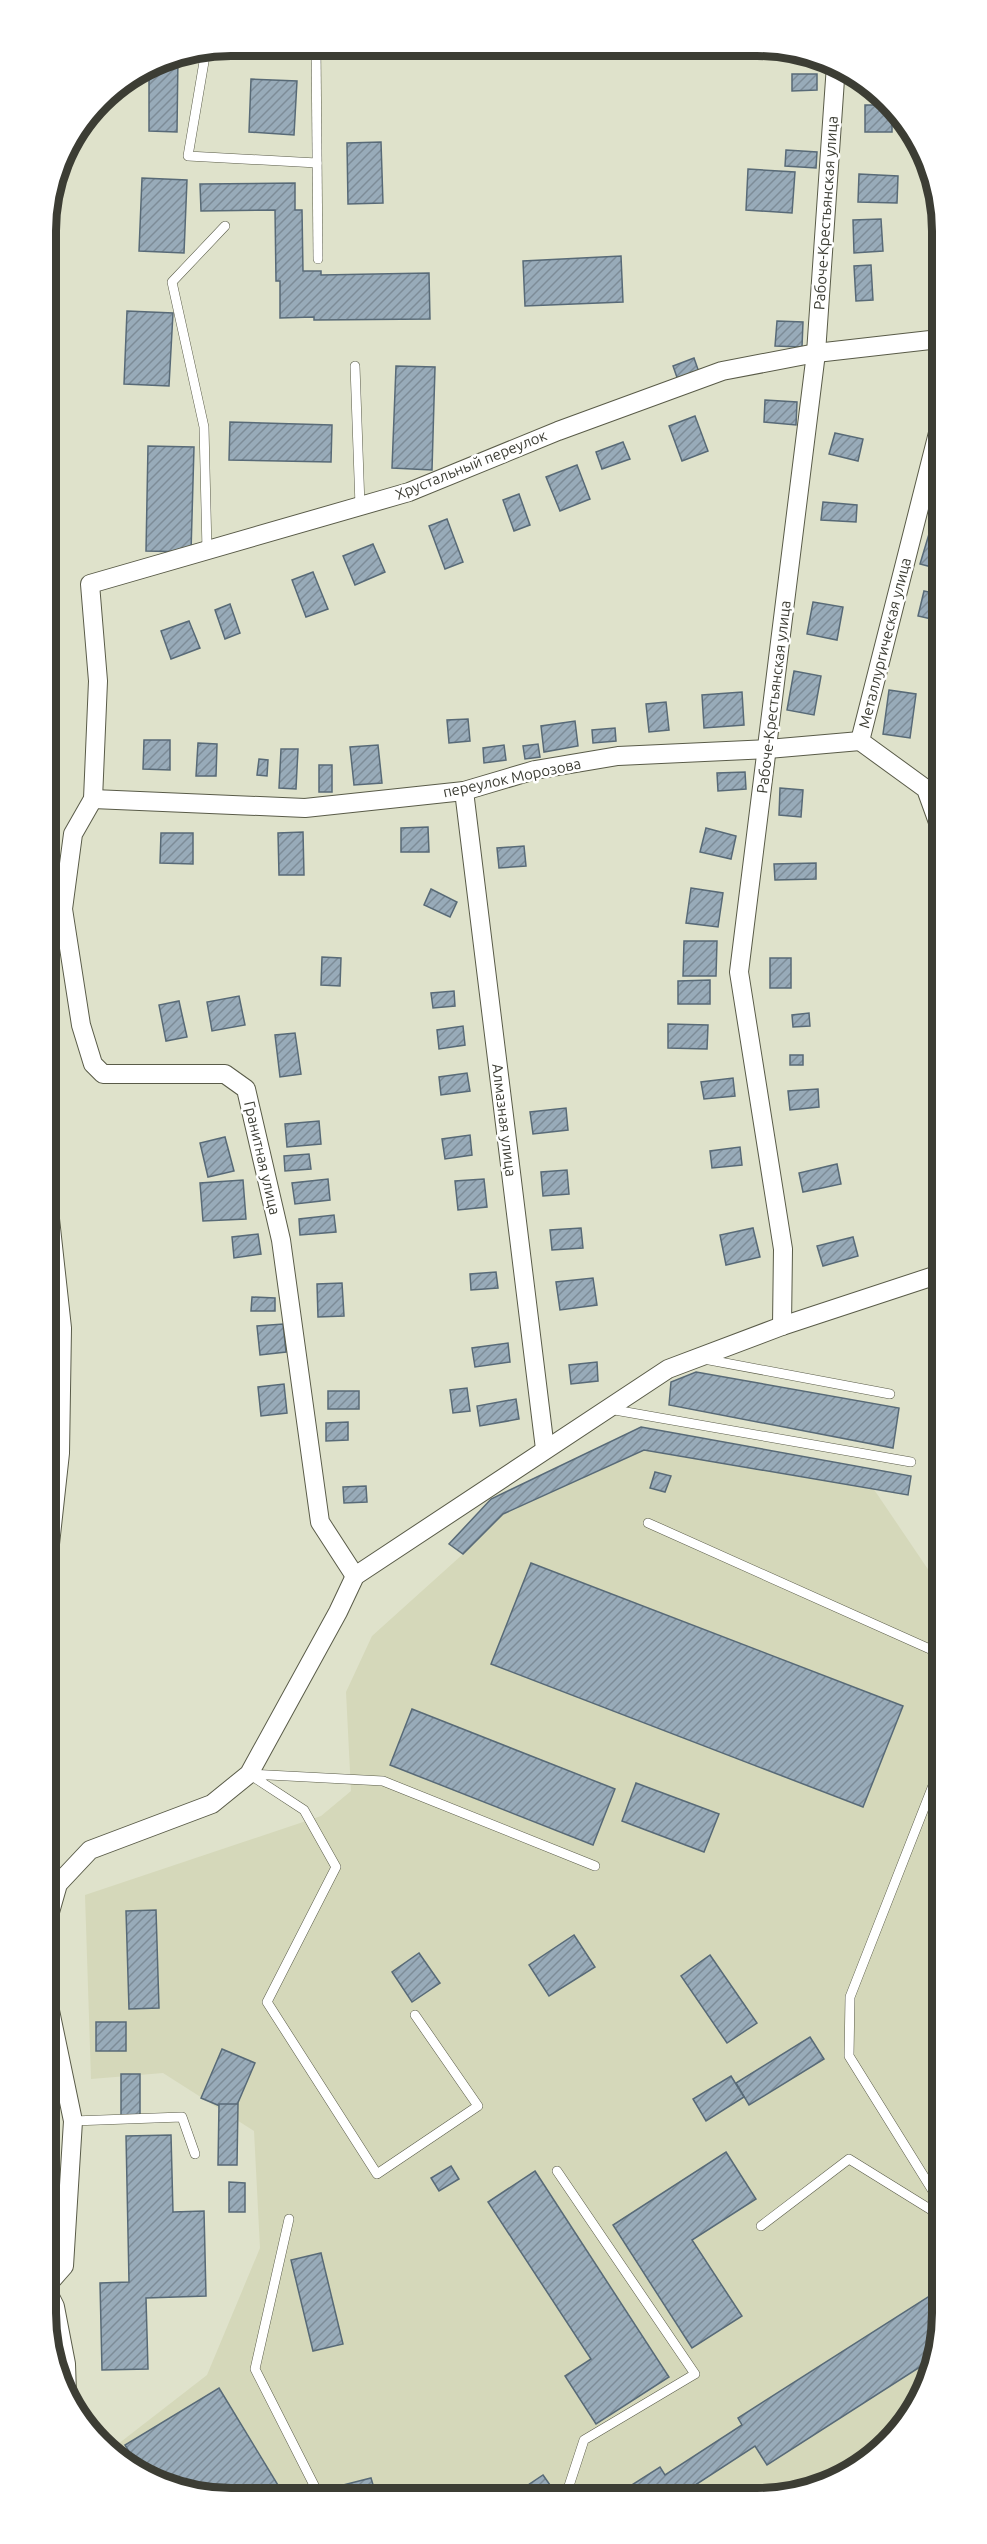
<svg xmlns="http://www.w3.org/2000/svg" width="987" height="2544" font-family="Ubuntu,sans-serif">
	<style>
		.built { fill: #d5d8ba }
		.building { fill: url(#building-hatch); stroke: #586a77; stroke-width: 1.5 }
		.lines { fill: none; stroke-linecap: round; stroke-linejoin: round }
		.service-casing { stroke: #595b48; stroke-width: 10 }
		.minor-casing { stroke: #595b48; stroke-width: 20 }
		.tertiary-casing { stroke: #595b48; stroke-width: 24 }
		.service { stroke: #fff; stroke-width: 9 }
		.minor { stroke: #fff; stroke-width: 18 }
		.tertiary { stroke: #fff; stroke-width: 22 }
		.labels { text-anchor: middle; stroke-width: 5; stroke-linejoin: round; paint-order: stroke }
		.street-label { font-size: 15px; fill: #3c3d34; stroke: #fff }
		.rim { fill: none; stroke: #3c3d34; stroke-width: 8 }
	</style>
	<defs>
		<pattern id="building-hatch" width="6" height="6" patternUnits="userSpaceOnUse" patternTransform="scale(1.5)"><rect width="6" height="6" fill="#98abb9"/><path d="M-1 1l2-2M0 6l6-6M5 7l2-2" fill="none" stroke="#7d8c97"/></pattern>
	</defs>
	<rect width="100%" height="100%" fill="#dfe2cb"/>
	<polygon class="built" points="644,1450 873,1488 940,1587 942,2325 928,2384 896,2435 849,2474 793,2495 195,2495 148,2480 109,2451 207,2375 260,2248 254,2131 163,2073 91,2079 85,1895 321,1816 351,1791 346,1692 372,1636 463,1554 503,1514"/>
	<g class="building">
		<polygon points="785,49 793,49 816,57 816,61 785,61"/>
		<polygon points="178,55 177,132 149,131 149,66 160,59"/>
		<polygon points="792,74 817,74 817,90 792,91"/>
		<polygon points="251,79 297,81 294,135 249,132"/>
		<rect x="865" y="105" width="27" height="27"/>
		<polygon points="381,142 383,203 348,204 347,143"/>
		<polygon points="786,150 817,152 816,168 785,166"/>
		<polygon points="748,169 795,172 792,213 746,210"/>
		<polygon points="859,174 898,176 897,203 858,202"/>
		<polygon points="142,178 187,180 184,253 139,251"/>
		<polygon points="295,183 295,210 302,210 303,271 321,271 321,275 429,273 430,319 314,320 314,317 280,318 280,281 276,281 275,210 201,211 200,184"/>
		<polygon points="881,219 883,251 854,253 853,220"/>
		<polygon points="621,256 623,302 525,306 523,261"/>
		<polygon points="871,265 873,300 856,301 854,266"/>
		<polygon points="127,311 173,313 169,386 124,384"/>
		<polygon points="777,321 803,322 802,347 775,346"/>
		<polygon points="694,358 701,378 680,386 673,366"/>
		<polygon points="396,366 435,367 432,470 392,468"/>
		<polygon points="765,400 797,402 796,425 764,422"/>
		<polygon points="695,416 708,451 682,461 669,426"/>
		<polygon points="230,422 332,425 331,462 229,460"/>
		<polygon points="835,433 863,439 858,461 829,454"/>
		<polygon points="623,442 630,459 602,469 596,452"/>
		<polygon points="148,446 194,447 191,552 146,551"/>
		<polygon points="577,465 590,499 560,511 546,477"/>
		<polygon points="519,494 530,525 514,531 503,500"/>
		<polygon points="823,502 857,505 856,522 821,520"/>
		<polygon points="447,519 463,562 445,569 429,526"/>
		<polygon points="929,534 939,537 939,569 920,564"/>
		<polygon points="373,544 385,572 355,585 343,556"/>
		<polygon points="313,572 328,609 306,617 292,580"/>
		<polygon points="924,591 939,594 936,620 918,616"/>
		<polygon points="813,602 843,607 837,640 807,634"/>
		<polygon points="230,604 240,633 225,639 215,610"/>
		<polygon points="189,621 200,648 171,659 161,631"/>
		<polygon points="794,671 821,676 814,715 787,710"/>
		<polygon points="889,690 916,694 910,738 883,734"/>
		<polygon points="742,692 744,725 704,728 702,695"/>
		<polygon points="666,702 669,730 649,732 646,704"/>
		<polygon points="468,719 470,741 449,743 447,720"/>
		<polygon points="575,721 578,746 544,752 541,726"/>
		<polygon points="615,728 616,741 593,743 592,730"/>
		<polygon points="144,740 170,740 170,770 143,769"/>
		<polygon points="198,743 217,744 216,776 196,776"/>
		<polygon points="538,744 540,757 525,759 523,746"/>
		<polygon points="378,745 382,783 354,785 350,747"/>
		<polygon points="504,745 506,760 484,763 483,748"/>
		<polygon points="281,749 298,749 296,789 279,788"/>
		<polygon points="259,759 268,760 267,776 257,775"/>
		<rect x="319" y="765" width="13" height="27"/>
		<polygon points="745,772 746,789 718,791 717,773"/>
		<polygon points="780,788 803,790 801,817 779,815"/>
		<polygon points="428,827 429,852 401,852 401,828"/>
		<polygon points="706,828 736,836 731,859 700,852"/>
		<polygon points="303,832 304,875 279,875 278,833"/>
		<polygon points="161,833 193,833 193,864 160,863"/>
		<polygon points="524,846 526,866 499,868 497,848"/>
		<polygon points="816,863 816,879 775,880 774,864"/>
		<polygon points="691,888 723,893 718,927 686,923"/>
		<polygon points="431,889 457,902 450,917 424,905"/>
		<polygon points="684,941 717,941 716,976 683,976"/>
		<polygon points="322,957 341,958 340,986 321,985"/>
		<rect x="770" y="958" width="21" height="30"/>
		<polygon points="710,980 710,1004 678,1004 678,981"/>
		<polygon points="454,991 455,1006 433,1008 431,993"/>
		<polygon points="239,996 245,1025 212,1031 207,1002"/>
		<polygon points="179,1001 187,1037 166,1041 159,1005"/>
		<polygon points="809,1013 810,1026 793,1027 792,1015"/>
		<polygon points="668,1024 708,1025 707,1049 668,1048"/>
		<polygon points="463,1026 465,1045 439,1049 437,1030"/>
		<polygon points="295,1033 301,1074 280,1077 275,1035"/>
		<rect x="790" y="1055" width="13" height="10"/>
		<polygon points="467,1073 470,1091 441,1095 439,1077"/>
		<polygon points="733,1078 735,1096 704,1099 701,1082"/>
		<polygon points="818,1089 819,1107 790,1110 788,1091"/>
		<polygon points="566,1108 568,1130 533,1134 530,1112"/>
		<polygon points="319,1121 321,1144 287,1147 285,1124"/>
		<polygon points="470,1135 472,1155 445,1159 442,1139"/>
		<polygon points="225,1137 234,1171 208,1177 200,1143"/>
		<polygon points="740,1147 742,1165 712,1168 710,1151"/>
		<polygon points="309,1154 311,1169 285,1171 284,1156"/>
		<polygon points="837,1164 841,1184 803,1192 799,1173"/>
		<polygon points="567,1170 569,1194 543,1196 541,1172"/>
		<polygon points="328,1179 330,1200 295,1204 292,1183"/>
		<polygon points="484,1179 487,1207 458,1210 455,1181"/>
		<polygon points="243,1180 246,1219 203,1221 200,1183"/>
		<polygon points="934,1187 940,1187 940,1219 935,1220"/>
		<polygon points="334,1215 336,1232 300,1235 299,1219"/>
		<polygon points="581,1228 583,1248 552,1250 550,1230"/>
		<polygon points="753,1228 760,1257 726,1265 720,1235"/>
		<polygon points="258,1234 261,1254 234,1258 232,1237"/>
		<polygon points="853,1237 858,1256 823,1266 817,1246"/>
		<polygon points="496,1272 498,1288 471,1290 470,1274"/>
		<polygon points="593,1278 597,1305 560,1310 556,1282"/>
		<polygon points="342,1283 344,1316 318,1317 317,1284"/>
		<polygon points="252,1297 275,1298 275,1311 251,1311"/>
		<polygon points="283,1324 286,1352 260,1355 257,1326"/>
		<polygon points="508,1343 510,1362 475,1367 472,1348"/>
		<polygon points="597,1362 598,1381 571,1384 569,1365"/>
		<polygon points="696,1372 899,1408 893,1448 669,1405 671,1382"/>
		<polygon points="284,1384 287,1413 261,1416 258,1387"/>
		<polygon points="467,1388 470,1411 453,1413 450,1390"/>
		<rect x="328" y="1391" width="31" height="18"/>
		<polygon points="516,1399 519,1419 480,1426 477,1406"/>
		<polygon points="348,1422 348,1440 326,1441 326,1423"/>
		<polygon points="641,1427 911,1476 908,1495 644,1450 503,1514 463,1554 449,1544 491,1499"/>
		<polygon points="655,1472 671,1476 665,1492 650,1488"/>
		<polygon points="366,1486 367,1502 344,1503 343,1487"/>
		<polygon points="531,1563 903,1706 863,1807 491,1664"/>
		<polygon points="412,1709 615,1789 593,1845 390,1765"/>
		<polygon points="636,1783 719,1814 704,1852 622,1821"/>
		<polygon points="156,1910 159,2008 129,2009 126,1911"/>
		<polygon points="574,1935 595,1967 549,1996 529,1965"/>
		<polygon points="419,1953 440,1983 412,2002 392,1972"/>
		<polygon points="710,1955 757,2023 727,2043 681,1976"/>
		<rect x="96" y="2022" width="30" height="29"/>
		<polygon points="810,2037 824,2059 749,2105 736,2083"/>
		<polygon points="222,2049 255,2063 234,2112 201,2098"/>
		<rect x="121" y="2074" width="19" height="42"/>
		<polygon points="731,2076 744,2097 706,2121 693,2099"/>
		<polygon points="219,2104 238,2104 237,2165 218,2165"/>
		<polygon points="171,2135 173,2212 204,2211 206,2296 146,2298 148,2369 102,2370 100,2283 129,2282 126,2136"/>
		<polygon points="726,2152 756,2199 692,2240 742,2316 692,2348 613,2225"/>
		<polygon points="451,2166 459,2179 439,2191 431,2178"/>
		<polygon points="535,2171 669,2377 596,2424 565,2376 591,2359 488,2202"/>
		<polygon points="229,2182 245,2183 245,2212 229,2212"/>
		<polygon points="321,2253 343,2344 313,2351 291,2260"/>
		<polygon points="942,2288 942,2325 934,2358 767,2465 755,2446 680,2495 616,2495 660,2467 665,2475 742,2425 738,2418"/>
		<polygon points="219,2388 284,2495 195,2495 144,2477 125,2445"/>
		<polygon points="543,2475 557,2495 513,2495"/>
		<polygon points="371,2478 376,2495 346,2495 343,2485"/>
	</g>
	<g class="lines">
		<defs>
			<g id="service">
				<polyline points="316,46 318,259"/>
				<polyline points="206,50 188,156 317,163"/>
				<polyline points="355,366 360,506"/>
				<polyline points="207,550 204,427 172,282 225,226"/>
				<polyline points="704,1359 890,1394"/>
				<polyline points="609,1409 911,1462"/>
				<polyline points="648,1523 941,1654"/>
				<polyline points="941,1765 850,1997 849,2056 941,2204"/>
				<polyline points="415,2015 478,2106 377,2174 267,2002 336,1867 304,1810 249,1774 383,1781 595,1866"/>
				<polyline points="73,2121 182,2117 195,2154"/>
				<polyline points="557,2171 695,2374 584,2440 566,2495"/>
				<polyline points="289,2219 255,2369 319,2495"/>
				<polyline points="761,2226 849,2159 941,2216"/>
			</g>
			<g id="minor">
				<polyline points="939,429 860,741 926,789 939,825"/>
				<polyline points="464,791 545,1449"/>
				<polyline points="93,799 305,808 464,791 535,770 618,756 768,749 860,741"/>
				<polyline points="782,1326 783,1249 739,972 816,353 836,65"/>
				<polyline points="355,1576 320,1522 281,1240 246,1089 225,1074 103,1074 93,1064 81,1025 63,909 73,834 93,799 98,681 90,584 409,492 558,431 722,371 816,353 939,339"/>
				<polyline points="48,1919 58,1884 90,1850 212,1804 249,1774 338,1612 355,1576 668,1369 782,1326 940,1274"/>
				<polyline points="48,2001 73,2121 64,2266 49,2283"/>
			</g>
			<g id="tertiary">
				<polyline points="47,1210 60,1328 58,1453 47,1553"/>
				<polyline points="49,2299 53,2307 64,2364 65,2394"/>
			</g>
		</defs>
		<use href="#service" class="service-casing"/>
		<use href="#minor" class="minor-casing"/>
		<use href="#tertiary" class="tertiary-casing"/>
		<use href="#service" class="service"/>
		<use href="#minor" class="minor"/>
		<use href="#tertiary" class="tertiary"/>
	</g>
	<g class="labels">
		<g class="street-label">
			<text transform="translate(826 213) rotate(-86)" y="5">Рабоче-Крестьянская улица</text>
			<text transform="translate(471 465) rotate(-22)" y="5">Хрустальный переулок</text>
			<text transform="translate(885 643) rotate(-76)" y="5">Металлургическая улица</text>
			<text transform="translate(774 697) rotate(-83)" y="5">Рабоче-Крестьянская улица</text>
			<text transform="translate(512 778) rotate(-12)" y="5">переулок Морозова</text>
			<text transform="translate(504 1120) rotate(83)" y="5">Алмазная улица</text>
			<text transform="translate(262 1158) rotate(77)" y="5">Гранитная улица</text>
		</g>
	</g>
	<path d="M0 0H987V2544H0ZM231 56H757A175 175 0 0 1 932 231V2313A175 175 0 0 1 757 2488H231A175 175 0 0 1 56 2313V231A175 175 0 0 1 231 56Z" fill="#fff" fill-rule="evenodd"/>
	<path class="rim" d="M231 56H757A175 175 0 0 1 932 231V2313A175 175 0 0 1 757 2488H231A175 175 0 0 1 56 2313V231A175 175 0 0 1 231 56Z"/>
</svg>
